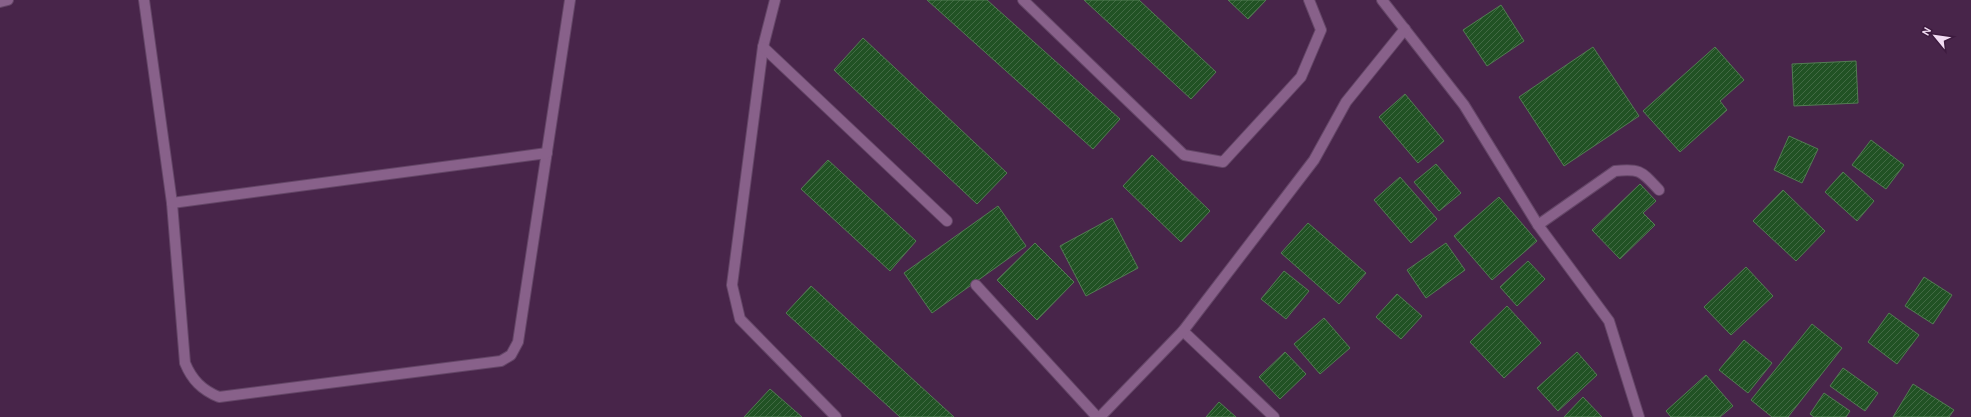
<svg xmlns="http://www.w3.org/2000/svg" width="1971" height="417" font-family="Karla,sans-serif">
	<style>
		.building { fill: url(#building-hatch); stroke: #537c53 }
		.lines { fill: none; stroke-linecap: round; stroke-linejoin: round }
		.street-casing { stroke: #644667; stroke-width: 12 }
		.street { stroke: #88618a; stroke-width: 10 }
	</style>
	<defs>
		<pattern id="building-hatch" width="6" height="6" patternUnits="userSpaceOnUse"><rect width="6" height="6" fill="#215224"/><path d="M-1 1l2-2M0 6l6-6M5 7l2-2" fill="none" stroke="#426a44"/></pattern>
	</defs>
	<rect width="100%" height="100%" fill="#48254a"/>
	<g class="building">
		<polygon points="927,0 987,0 1120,119 1093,149"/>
		<polygon points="1084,0 1139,0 1216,72 1191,99"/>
		<polygon points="1228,0 1266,0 1248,19"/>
		<polygon points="1501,5 1524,41 1487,66 1463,30"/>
		<polygon points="863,38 1007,173 977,204 834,70"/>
		<polygon points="1593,47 1639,116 1564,166 1519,97"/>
		<polygon points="1715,47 1744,80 1720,101 1727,110 1680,152 1643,111"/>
		<polygon points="1856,61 1858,103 1794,106 1792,64"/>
		<polygon points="1405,94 1444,141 1418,163 1379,117"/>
		<polygon points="1789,136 1818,149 1802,183 1774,170"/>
		<polygon points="1871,140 1904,165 1886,189 1852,165"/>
		<polygon points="1152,155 1210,211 1181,242 1123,186"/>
		<polygon points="828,160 916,241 890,271 801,189"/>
		<polygon points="1436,164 1461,193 1439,211 1414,182"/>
		<polygon points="1843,172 1874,201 1857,221 1825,192"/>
		<polygon points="1400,177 1437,219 1411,243 1374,200"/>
		<polygon points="1640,184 1656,201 1643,213 1655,225 1620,259 1592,230"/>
		<polygon points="1783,190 1825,231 1796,261 1753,221"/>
		<polygon points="1499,197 1537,241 1492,280 1454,236"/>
		<polygon points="998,206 1026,246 932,313 904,273"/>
		<polygon points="1112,218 1138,268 1086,296 1060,246"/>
		<polygon points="1308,223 1366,273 1339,304 1281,253"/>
		<polygon points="1035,243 1074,282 1037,320 997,280"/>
		<polygon points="1446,243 1465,270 1426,298 1407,270"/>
		<polygon points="1528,261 1545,279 1517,306 1500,287"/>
		<polygon points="1746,267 1773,296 1731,335 1704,307"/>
		<polygon points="1284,271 1309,291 1286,319 1261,299"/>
		<polygon points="1924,277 1952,295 1933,324 1905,306"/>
		<polygon points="811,286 954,417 900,417 786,313"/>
		<polygon points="1397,294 1422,316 1401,339 1376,317"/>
		<polygon points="1507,306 1541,343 1504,378 1470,342"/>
		<polygon points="1889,313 1919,335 1897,364 1868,342"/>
		<polygon points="1324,318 1350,348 1320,374 1294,344"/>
		<polygon points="1812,324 1842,348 1788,417 1772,417 1751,400"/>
		<polygon points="1744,340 1772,363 1748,393 1719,370"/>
		<polygon points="1285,352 1306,374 1280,399 1259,377"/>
		<polygon points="1577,352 1597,375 1558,411 1537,388"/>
		<polygon points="1843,368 1878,393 1865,411 1830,386"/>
		<polygon points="1706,375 1733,406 1720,417 1671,417 1666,411"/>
		<polygon points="1913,384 1954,410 1949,417 1893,417"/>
		<polygon points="770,389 802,417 744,417"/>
		<polygon points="1824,393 1850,411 1846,417 1814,417 1810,414"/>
		<polygon points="1583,397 1602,417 1564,417"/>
		<polygon points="1219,402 1236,417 1206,417"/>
	</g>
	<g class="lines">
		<defs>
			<g id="street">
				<path d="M144 0 172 203 185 363C192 380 202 390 219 397L501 361 511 355 518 342 570 0"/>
				<polyline points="775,0 763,47 732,285 740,319 836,417"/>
				<polyline points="1023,0 1184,155 1223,162 1301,77 1321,30 1309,0"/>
				<polyline points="1382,0 1464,105 1538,225 1609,321 1639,417"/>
				<polyline points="0,2 8,0"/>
				<polyline points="763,47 947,221"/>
				<polyline points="172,203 547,153"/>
				<path d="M1538 225 1615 171C1641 168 1642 172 1659 190"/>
				<polyline points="976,285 1097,417"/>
				<polyline points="1183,331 1274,417"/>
				<polyline points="1100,417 1183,331 1314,160 1346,102 1405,29"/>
			</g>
		</defs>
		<use href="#street" class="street-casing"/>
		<use href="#street" class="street"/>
	</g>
	<g transform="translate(1935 36) rotate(299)" stroke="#3d1b3f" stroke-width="3" paint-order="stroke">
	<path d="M0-3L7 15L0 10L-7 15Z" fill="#f2dcf3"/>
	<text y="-6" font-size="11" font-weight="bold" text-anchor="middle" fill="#f2dcf3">N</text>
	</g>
</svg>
